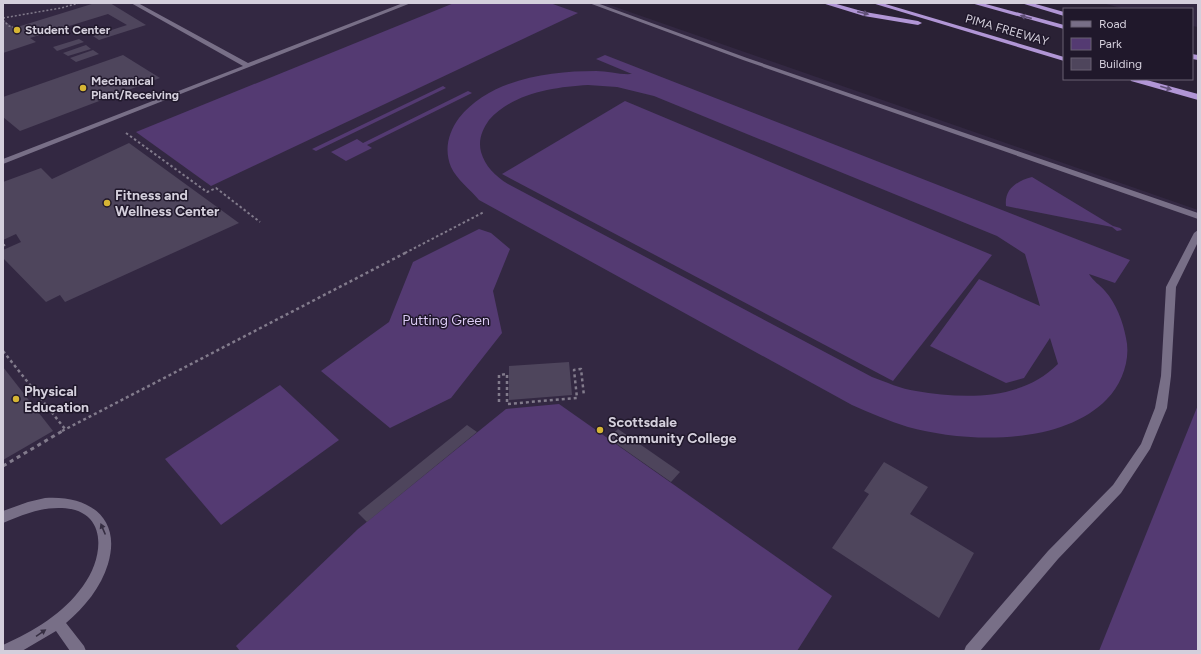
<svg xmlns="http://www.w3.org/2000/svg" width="1201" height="654" font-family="Figtree,sans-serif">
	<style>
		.built { fill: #332842 }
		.green { fill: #543a72; fill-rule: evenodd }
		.building { fill: #4e455c }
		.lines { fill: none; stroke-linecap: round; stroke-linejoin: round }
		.path-far3 { stroke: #827b8c; stroke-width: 1.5; stroke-dasharray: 2 2; stroke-linecap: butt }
		.path-far2 { stroke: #827b8c; stroke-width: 2; stroke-dasharray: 2.5 2.5; stroke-linecap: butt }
		.path-far1 { stroke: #827b8c; stroke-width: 2.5; stroke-dasharray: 3 3; stroke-linecap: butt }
		.path { stroke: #827b8c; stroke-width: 3; stroke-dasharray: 4 4; stroke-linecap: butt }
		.minor { fill: #786f87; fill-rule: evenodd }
		.highway { fill: #b196d6; fill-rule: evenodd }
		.oneway { fill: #615178 }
		.oneway2 { fill: #362e42 }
		.poi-dot { fill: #d6b534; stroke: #20182b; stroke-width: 1.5 }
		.labels { text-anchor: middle; stroke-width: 3; stroke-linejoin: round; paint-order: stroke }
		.far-poi-label { font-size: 12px; font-weight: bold; fill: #d4cfdc; stroke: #20182b; text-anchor: start }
		.far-street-label { font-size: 12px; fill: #d4cfdc; stroke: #20182b }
		.poi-label { font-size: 14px; font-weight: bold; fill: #d4cfdc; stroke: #20182b; text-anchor: start }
		.park-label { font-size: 14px; fill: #dbcaf4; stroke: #20182b }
	</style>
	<rect width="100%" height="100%" fill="#2a2135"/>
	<g class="built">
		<polygon points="3,3 604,3 1198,210 1198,651 3,651"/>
		<polygon points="1102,3 1198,3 1198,27 1192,26 1192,9 1125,9"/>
	</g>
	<g class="green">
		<polygon points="454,3 550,3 578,13 211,186 136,132"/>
		<path d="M605 55 1130 260 1115 283 1089 274C1093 281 1100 285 1105 291 1116 303 1123 322 1126 338 1131 359 1122 384 1107 399 1062 446 966 443 908 427 889 421 870 413 852 405L479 200C470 189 457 180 451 167 444 150 448 133 459 118 490 79 549 71 596 71 608 71 620 75 632 74L596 59ZM588 85 617 87 654 96 997 236 1025 254 1040 306 979 279 930 346 1006 383 1024 378 1050 338 1058 364C1021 401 964 399 916 391 901 389 886 382 872 377L508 184C495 176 485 166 481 152 478 140 482 130 489 120 513 93 554 87 588 85Z"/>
		<polygon points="443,86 446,88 316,151 312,149"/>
		<polygon points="468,91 472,93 367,145 372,148 346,161 331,152 357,139 363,143"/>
		<polygon points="625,101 992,255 893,381 502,174"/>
		<path d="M1032 177 1113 226 1120 228 1122 230 1117 231 1112 227 1006 206C1004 189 1017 181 1032 177Z"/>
		<polygon points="479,229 491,233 510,249 493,291 502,333 451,398 390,428 321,371 389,322 413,262"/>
		<polygon points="280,385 339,440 221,525 165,459"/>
		<polygon points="559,404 832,596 797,651 240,651 236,646 358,529 506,409"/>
		<polygon points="1198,405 1198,651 1099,651"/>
	</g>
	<g class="building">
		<polygon points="95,3 110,3 146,25 99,40 93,36 127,25 108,14 30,38 36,42 3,53 3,20 14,28"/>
		<polygon points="79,39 84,42 57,51 53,47"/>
		<polygon points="86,45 91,49 68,56 63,53"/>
		<polygon points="93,50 99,54 76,62 70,58"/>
		<polygon points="123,55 160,78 20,131 3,117 3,97"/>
		<polygon points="129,143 239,223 65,302 60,295 46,302 3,258 3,250 21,242 16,234 3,240 3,182 41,168 52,179"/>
		<polygon points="569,362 572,395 509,400 509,366"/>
		<polygon points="3,367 53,431 3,460"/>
		<polygon points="467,425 477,432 367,522 358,513"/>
		<polygon points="618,429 680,472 671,482 608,438"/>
		<polygon points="884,462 928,487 910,514 974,553 939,618 832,548 869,494 864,491"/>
	</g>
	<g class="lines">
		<g class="path-far3">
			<polyline points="3,18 61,8 79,3"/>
			<polyline points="3,20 9,26 13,27"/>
		</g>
		<g class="path-far2">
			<polyline points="126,133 207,192 216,188 260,222"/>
			<polyline points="3,246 6,244"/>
			<polyline points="405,253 484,212"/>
		</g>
		<g class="path-far1">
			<polyline points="3,351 65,429"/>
			<polyline points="499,402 499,375 507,374 507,404 577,398 574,370 581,369 584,396"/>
			<polyline points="62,431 407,252"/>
		</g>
		<polyline class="path" points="3,466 64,430"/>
		<g class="minor">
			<polygon points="131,3 138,3 248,63 403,3 411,3 3,164 3,159 243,66"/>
			<polygon points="589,3 597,3 747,58 1198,213 1198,219 743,60"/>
			<polygon points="1198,230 1198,242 1176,287 1171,376 1167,408 1150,449 1121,493 1058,559 980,651 964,651 966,646 1048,551 1113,485 1141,444 1155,408 1161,376 1166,287 1194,233"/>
			<path d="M45 498C88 495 122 517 108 564 101 587 85 607 66 623L84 646 86 651H70L56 631 22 651H3V645C34 631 63 614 83 586 104 558 109 510 62 508 40 507 23 515 3 523V511L28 502Z"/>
		</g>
		<g class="highway">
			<polygon points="822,3 833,3 865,12 918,21 922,23 918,25 864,16"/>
			<polygon points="872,3 882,3 1064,57 1064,61"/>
			<polygon points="971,3 982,3 1064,25 1064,29"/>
			<polygon points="1021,3 1032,3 1064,12 1064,16"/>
			<polygon points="1192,54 1198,55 1198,60 1192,59"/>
			<polygon points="1130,79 1143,79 1198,94 1198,100 1131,81"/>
		</g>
	</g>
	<defs><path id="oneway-solid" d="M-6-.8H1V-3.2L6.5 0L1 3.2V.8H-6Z"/></defs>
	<g class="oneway">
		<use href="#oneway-solid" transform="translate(863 13) rotate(13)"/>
		<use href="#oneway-solid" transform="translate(1026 17) rotate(-165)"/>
		<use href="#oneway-solid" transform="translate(1166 88) rotate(16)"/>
	</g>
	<g class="oneway2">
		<use href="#oneway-solid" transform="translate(103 529) rotate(-113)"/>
		<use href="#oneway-solid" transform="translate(41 633) rotate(-34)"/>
	</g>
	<g class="poi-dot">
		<circle cx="17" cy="30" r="4"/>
		<circle cx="83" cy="88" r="4"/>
		<circle cx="107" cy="203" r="4"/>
		<circle cx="16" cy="399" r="4"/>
		<circle cx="600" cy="430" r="4"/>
	</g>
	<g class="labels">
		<g class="far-poi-label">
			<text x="25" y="34">Student Center</text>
			<text x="91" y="85">Mechanical<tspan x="91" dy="14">Plant/Receiving</tspan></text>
		</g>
		<g class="far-street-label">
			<text transform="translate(1007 30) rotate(16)" y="4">PIMA FREEWAY</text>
		</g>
		<g class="poi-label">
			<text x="115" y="200">Fitness and<tspan x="115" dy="16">Wellness Center</tspan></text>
			<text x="24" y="396">Physical<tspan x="24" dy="16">Education</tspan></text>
			<text x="608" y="427">Scottsdale<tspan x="608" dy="16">Community College</tspan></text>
		</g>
		<g class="park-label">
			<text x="446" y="325">Putting Green</text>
		</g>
	</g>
	<rect width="1201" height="654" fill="none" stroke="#d4cfdc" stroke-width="8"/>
	<rect x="1063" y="8" width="130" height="72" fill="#20182b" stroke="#686172"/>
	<rect x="1071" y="21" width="20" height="6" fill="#786f87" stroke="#686172"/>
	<text x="1099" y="28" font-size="12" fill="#d4cfdc">Road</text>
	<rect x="1071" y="38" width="20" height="12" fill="#543a72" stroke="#686172"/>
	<text x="1099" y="48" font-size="12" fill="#d4cfdc">Park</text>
	<rect x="1071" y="58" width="20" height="12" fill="#4e455c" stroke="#686172"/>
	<text x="1099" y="68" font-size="12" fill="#d4cfdc">Building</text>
</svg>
